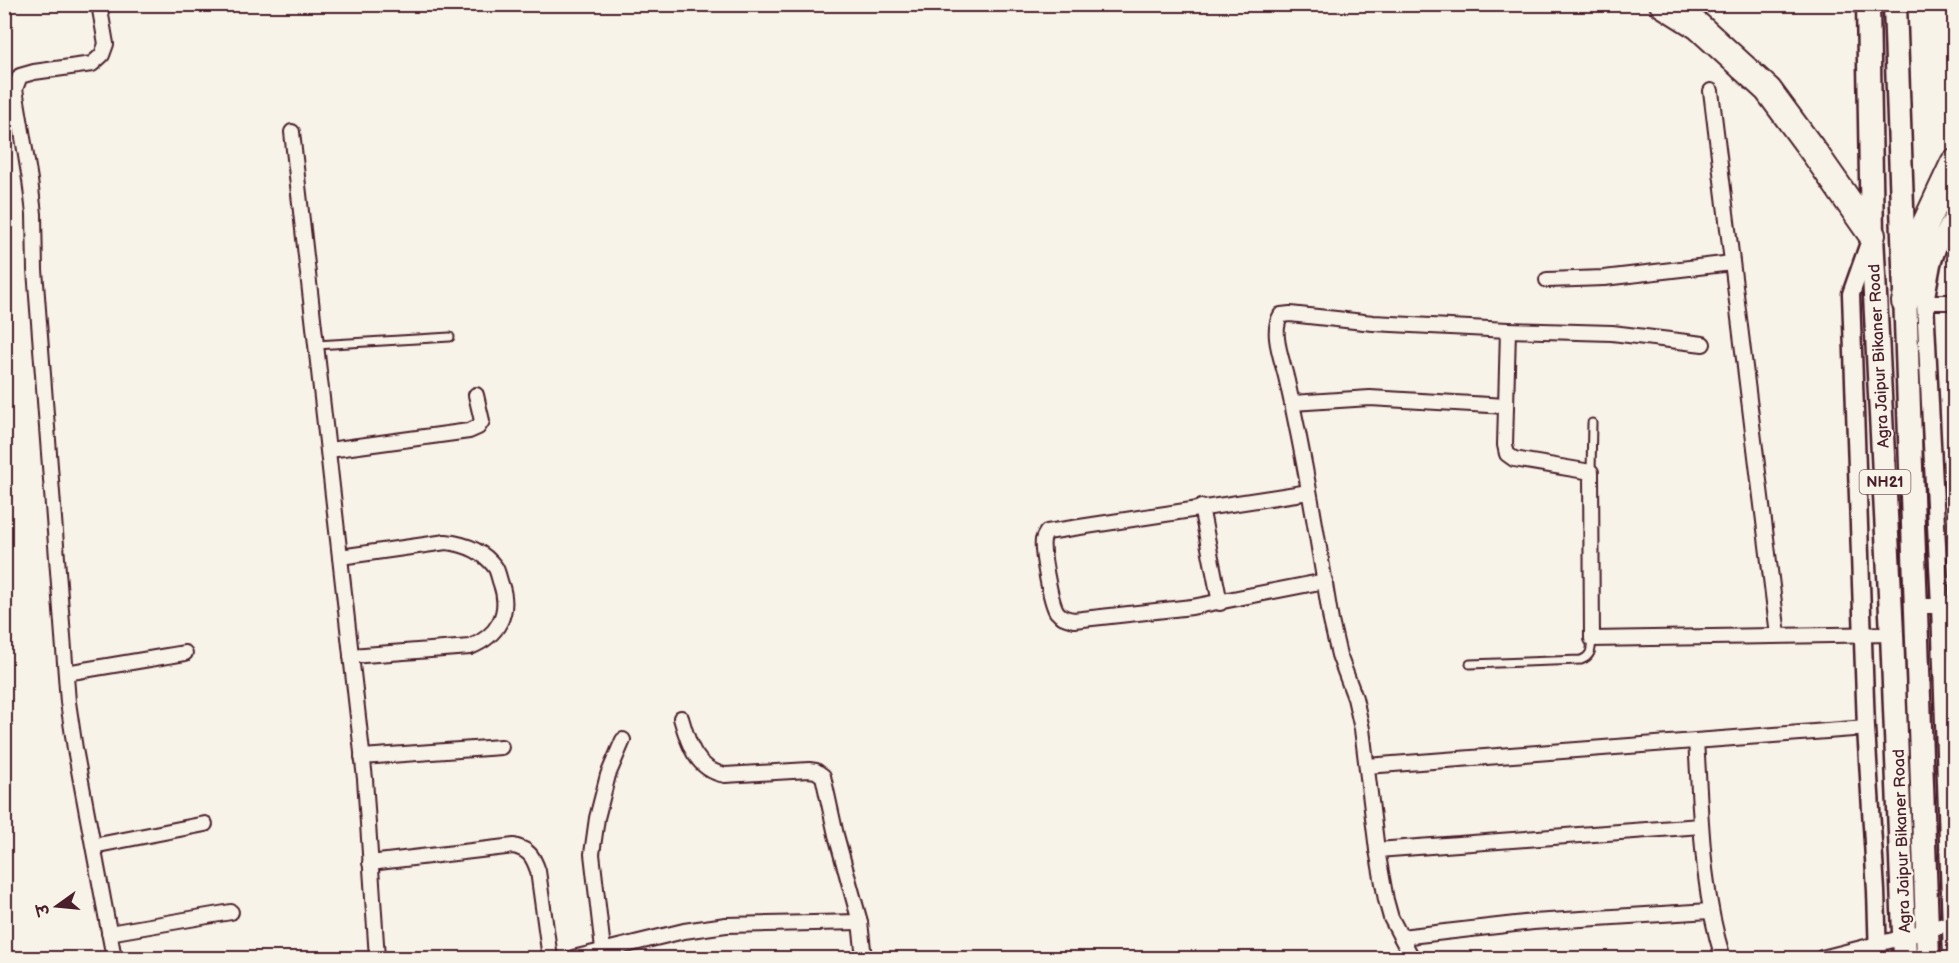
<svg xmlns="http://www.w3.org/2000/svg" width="1959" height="963" font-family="'Balsamiq Sans','Playpen Sans Deva',sans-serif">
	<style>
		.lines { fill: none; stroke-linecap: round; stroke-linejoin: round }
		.service-casing { stroke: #4a1f2b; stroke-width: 11 }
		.minor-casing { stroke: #4a1f2b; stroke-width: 18 }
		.tertiary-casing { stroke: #4a1f2b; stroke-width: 21 }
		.trunk-casing { stroke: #4a1f2b; stroke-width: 27 }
		.motorway-casing { stroke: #4a1f2b; stroke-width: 30 }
		.service { stroke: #f7f3e8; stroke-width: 7 }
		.minor { stroke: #f7f3e8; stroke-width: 14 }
		.tertiary { stroke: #f7f3e8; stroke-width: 16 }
		.trunk { stroke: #f7f3e8; stroke-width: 22 }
		.motorway { stroke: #f7f3e8; stroke-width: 26 }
		.labels { text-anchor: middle; stroke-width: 4.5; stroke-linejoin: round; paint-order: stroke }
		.shield { fill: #f7f3e8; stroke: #7e5f64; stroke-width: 1.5 }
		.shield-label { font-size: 15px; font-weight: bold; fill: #4a1f2b }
		.street-label { font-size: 16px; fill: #4a1f2b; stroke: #f7f3e8 }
	</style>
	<rect width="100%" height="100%" fill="#f7f3e8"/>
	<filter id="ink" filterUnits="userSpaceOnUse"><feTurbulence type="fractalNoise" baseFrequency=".0167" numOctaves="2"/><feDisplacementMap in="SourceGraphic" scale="12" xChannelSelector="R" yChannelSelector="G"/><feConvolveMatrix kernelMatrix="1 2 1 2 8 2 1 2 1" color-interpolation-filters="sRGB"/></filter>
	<g filter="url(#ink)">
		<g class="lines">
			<defs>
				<g id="service">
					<polyline points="316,345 450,337"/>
					<polyline points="1591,472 1592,423"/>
					<path d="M1470 664 1581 660C1592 656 1591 649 1592 639"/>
					<polyline points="1299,958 1300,958"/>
				</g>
				<g id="minor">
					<polyline points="99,4 106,44 102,55 92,64 34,72 20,76 15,89 30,180 34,214 35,270 68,702 75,749 114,958"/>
					<polyline points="1711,91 1778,635"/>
					<polyline points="292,132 365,779 377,958"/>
					<polyline points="1547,280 1604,278 1732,263"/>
					<polyline points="1925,302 1954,302"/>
					<polyline points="1508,330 1612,333 1703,344"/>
					<polyline points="1292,403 1370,398 1506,406"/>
					<polyline points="329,450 469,431 478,427 482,421 476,395"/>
					<path d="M1309 492 1047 532C1045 535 1044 536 1043 540 1041 550 1051 604 1057 612 1061 617 1067 619 1074 620L1192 607 1325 581"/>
					<polyline points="1201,507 1220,603"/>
					<path d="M340 557 446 542C465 544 483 551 495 567 498 571 499 579 501 584 511 613 498 636 470 647L351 656"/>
					<polyline points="1916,606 1954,606"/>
					<polyline points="66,673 185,653"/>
					<path d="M681 718C688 743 696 770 725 775L809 770 816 771 823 776 836 835 860 922 864 958"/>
					<path d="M1696 741C1701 813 1701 889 1723 958"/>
					<polyline points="362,757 501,747"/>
					<polyline points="1367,766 1866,728"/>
					<polyline points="93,846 205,824"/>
					<polyline points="1377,850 1701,826"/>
					<path d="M370 863 514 846C529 850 533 856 538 871L550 958"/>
					<polyline points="109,933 231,912"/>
					<polyline points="1401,937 1533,922 1710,911"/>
					<polyline points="573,958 684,931 726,925 860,922"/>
					<polyline points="604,958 592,854 597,818 608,775 623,740"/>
					<path d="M1412 958 1391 918 1386 900 1377 850 1362 729 1355 698 1339 655 1331 621C1318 541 1305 460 1287 381 1283 361 1270 333 1281 315L1290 314 1373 323 1508 330 1505 445 1507 454 1514 459 1591 472 1592 639 1892 634"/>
					<polyline points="1822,958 1905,937 1950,923"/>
				</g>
				<g id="tertiary">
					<polyline points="1869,243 1851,294 1866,728 1876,891 1878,958"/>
					<polyline points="1952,958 1940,606 1925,302 1932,264 1939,243 1954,215"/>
				</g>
				<g id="trunk">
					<polyline points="1868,4 1872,235 1892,634 1905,958"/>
					<polyline points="1895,4 1928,958"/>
				</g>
				<g id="motorway">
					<polyline points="1663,4 1698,26 1768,90 1816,155 1872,235"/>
					<polyline points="1905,302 1925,225 1954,163"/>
				</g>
			</defs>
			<use href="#service" class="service-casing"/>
			<use href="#minor" class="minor-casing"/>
			<use href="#tertiary" class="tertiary-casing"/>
			<use href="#trunk" class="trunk-casing"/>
			<use href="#motorway" class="motorway-casing"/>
			<use href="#service" class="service"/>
			<use href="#minor" class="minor"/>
			<use href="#tertiary" class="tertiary"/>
			<use href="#trunk" class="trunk"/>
			<use href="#motorway" class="motorway"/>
		</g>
	</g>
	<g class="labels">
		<rect class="shield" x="1859.5" y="470" width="51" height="24" rx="4.5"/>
		<g class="shield-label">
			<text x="1885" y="487">NH21</text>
		</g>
		<g class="street-label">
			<text transform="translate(1878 356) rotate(-93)" y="6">Agra Jaipur Bikaner Road</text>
			<text transform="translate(1901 841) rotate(-92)" y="6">Agra Jaipur Bikaner Road</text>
		</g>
	</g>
	<rect width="1959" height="963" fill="none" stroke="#f7f3e8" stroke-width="24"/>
	<rect x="12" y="12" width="1935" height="939" fill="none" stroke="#4a1f2b" stroke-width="2" filter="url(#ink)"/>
	<g transform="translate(57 906) rotate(255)" stroke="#f7f3e8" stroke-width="4.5" paint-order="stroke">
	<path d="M0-4.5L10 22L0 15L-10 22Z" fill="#4a1f2b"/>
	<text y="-9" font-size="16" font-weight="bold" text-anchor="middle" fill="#4a1f2b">उ</text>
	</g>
</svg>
